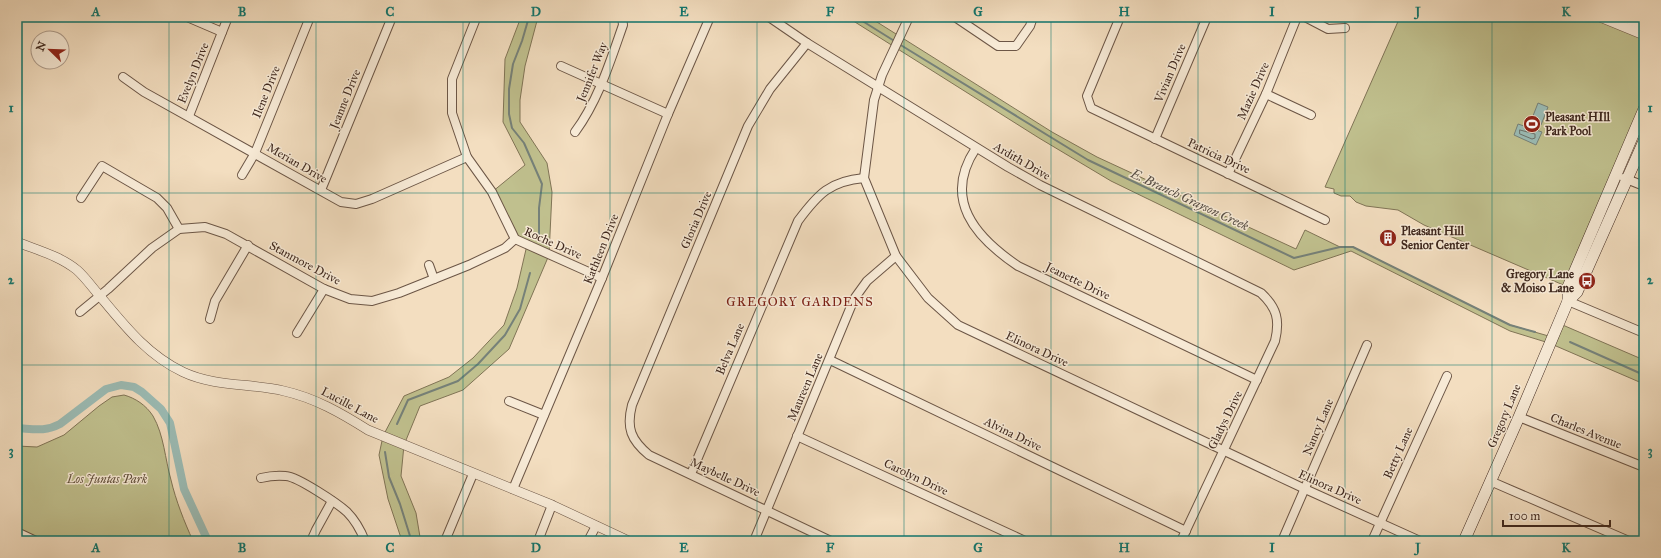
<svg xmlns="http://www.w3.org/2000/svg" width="1661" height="558" font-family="'IM FELL Great Primer',serif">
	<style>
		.green { fill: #c0c08e; stroke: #807456 }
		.water { fill: #9bbcb5; stroke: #768179 }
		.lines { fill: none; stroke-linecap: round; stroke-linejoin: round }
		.shore { stroke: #6d726a; stroke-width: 1 }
		.stream { stroke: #768179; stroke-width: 2 }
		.canal { stroke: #9bbcb5; stroke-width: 8 }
		.minor-casing { stroke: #6c5646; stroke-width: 10 }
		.tertiary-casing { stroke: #6c5646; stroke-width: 10 }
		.secondary-casing { stroke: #3f281e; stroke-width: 12 }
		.minor { stroke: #f7ead6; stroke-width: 8 }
		.tertiary { stroke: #f7ead6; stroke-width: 9 }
		.secondary { stroke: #f7ead6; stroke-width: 11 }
		.grid { fill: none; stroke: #0f766e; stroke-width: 1; stroke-opacity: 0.55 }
		.labels { text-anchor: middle; stroke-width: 3; stroke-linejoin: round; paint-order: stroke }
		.street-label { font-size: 12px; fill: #3f281e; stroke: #f7ead6 }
		.poi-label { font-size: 12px; font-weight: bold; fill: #3f281e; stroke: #f7ead6; text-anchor: start }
		.park-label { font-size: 12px; font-style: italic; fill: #5f4e3a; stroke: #f7ead6 }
		.water-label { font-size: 13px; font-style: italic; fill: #564d44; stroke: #f7ead6 }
		.neighbourhood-label { font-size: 13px; letter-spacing: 1px; fill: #7a1f14; stroke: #f7ead6 }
		.neatline { fill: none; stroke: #0f766e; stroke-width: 1.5 }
		.grid-label { font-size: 13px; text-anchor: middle; font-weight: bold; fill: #0f766e }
	</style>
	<rect width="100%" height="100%" fill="#f3dec0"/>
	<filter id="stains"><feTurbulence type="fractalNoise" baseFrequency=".005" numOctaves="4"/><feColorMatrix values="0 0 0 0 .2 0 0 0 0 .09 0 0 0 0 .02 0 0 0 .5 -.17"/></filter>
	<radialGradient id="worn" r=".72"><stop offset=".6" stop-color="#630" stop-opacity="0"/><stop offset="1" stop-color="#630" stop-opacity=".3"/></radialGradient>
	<g class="green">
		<polygon points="521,17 538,17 525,66 520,100 520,122 547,163 552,192 549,255 509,349 463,390 420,406 404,445 401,476 416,513 420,537 423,541 404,541 400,535 388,499 379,455 383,436 404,396 449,377 473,358 504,325 517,288 527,245 515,239 492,192 525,165 503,122 505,59"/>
		<polygon points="847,17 869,17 1052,132 1097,157 1296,249 1305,230 1340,247 1353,247 1510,325 1552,337 1558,323 1644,360 1644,384 1549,343 1510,331 1351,251 1294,270 1111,181 1039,138"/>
		<polygon points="1400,17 1600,17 1644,35 1644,109 1568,287 1424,225 1398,210 1366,206 1356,202 1350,196 1341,196 1334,193 1334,189 1325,187"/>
		<path d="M124 395C135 398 146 405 153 416 164 435 165 459 171 480 176 501 184 521 193 541H36L17 532V446L37 447 64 435 99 406 112 397Z"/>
	</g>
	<g class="water">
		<polygon points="1538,103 1548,107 1541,125 1531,121"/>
		<polygon points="1518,124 1542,132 1536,145 1514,135"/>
	</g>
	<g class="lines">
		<polygon class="shore" points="1520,130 1535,134 1535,138 1532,139 1520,134"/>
		<g class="stream">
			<polyline points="529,17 522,41 513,64 509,89 509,114 512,128 524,143 542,184 539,208 539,235"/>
			<polyline points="856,17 896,42"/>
			<polyline points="899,44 1088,160 1294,258 1340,247 1353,247 1510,325 1535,332"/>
			<polyline points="1570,342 1644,375"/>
			<polyline points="397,424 408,400 458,381 478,364 505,335 520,309 530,273"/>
			<polyline points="385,452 389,477 400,504 410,536 413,541"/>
		</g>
		<path class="canal" d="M17 428C34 429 45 432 60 424L106 389 121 385 134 387 142 392 161 409 170 423 184 489 208 541"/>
		<defs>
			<g id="minor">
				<polyline points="187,17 222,32"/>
				<polyline points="475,17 475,21 452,79 452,113 467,157 492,192 515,239 602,278"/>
				<path d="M769 17 807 43 1008 167 1040 185 1261 293C1277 308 1280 320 1275 341L1181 541"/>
				<polyline points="909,17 882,75 874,100 864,178 896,256 928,298 958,325 1305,489 1420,541"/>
				<polyline points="955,17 998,46 1016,46 1030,26 1033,17"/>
				<polyline points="1120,17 1087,96 1091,108 1325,220"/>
				<polyline points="1305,17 1328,29 1345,28"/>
				<path d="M807 43 770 89 748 126 632 405C626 428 631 440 649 455L831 541"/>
				<polyline points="561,66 668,114"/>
				<polyline points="123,77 144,92 341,202 356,204 372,199 467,157"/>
				<polyline points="1266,94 1311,115"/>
				<polyline points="189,116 228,17"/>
				<path d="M575 132C598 101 610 62 623 25L622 17"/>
				<polyline points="1155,139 1207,17"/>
				<path d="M976 148C942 199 975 237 1018 266L1257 380"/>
				<polyline points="1228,174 1266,94 1297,17"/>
				<polyline points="242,175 255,153 310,17"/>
				<polyline points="1624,178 1644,186"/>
				<polyline points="321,190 392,17"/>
				<polyline points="81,198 102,166 157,198 167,208 179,229"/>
				<polyline points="429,265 434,279"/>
				<polyline points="1568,301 1644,333"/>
				<polyline points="80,312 108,289 152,248 179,229 205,227 226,234 324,289 350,299 372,301 399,293 469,265 505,248 515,239"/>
				<polyline points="210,319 215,301 248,245"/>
				<polyline points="297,333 324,289"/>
				<polyline points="830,360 1186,531"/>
				<polyline points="509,401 544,415"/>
				<polyline points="1519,417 1644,467"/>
				<polyline points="797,436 1025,541"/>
				<path d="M691 474 798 221C818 194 830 181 864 178"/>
				<path d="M261 478C269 476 277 475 286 476 298 477 337 503 347 512 355 520 361 531 365 541"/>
				<polyline points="1490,481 1629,541"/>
				<polyline points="513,489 602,278 668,114 710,17"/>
				<polyline points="17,532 36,541"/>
				<polyline points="311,541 316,530 332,501"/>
				<polyline points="445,541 473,474"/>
				<polyline points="538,541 552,505"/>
				<polyline points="588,541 596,526"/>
				<polyline points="754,541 854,299 867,281 896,256"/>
				<polyline points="1282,541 1367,345"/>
				<polyline points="1372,541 1447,376"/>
			</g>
			<g id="tertiary">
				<polyline points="1600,17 1644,35"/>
				<polyline points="1623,17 1644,26"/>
				<path d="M17 242C37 250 60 256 77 270 85 277 92 287 99 295 124 325 147 355 183 372 215 387 250 383 284 391 315 398 341 413 368 430L552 505 629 541"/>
			</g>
			<g id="secondary">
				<polyline points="1568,301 1568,287 1644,109"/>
				<polyline points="1464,541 1519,417 1568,301 1577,292 1644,141"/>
			</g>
		</defs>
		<use href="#minor" class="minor-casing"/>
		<use href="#tertiary" class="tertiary-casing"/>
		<use href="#secondary" class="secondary-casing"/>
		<use href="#minor" class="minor"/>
		<use href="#tertiary" class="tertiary"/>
		<use href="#secondary" class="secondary"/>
	</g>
	<path class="grid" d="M169 17V541M316 17V541M463 17V541M610 17V541M757 17V541M904 17V541M1051 17V541M1198 17V541M1345 17V541M1492 17V541M17 193H1644M17 365H1644"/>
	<defs>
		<symbol id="stadium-disc" viewBox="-11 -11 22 22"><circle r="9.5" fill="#8f2418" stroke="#f7ead6"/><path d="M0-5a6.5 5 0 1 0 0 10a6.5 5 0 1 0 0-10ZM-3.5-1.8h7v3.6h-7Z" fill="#fff"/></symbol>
		<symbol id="building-disc" viewBox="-11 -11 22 22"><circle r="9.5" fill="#8f2418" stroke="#f7ead6"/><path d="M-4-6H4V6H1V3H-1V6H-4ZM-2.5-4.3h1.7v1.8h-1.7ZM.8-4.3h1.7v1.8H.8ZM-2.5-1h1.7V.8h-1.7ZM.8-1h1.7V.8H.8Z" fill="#fff"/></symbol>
		<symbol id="bus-disc" viewBox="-11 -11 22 22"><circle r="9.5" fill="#8f2418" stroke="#f7ead6"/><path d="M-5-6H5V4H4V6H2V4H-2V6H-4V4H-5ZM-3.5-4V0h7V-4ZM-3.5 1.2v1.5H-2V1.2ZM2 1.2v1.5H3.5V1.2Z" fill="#fff"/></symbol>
	</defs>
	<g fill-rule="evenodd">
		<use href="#stadium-disc" x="1522" y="114" width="20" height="20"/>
		<use href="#building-disc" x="1378" y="228" width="20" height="20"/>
		<use href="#bus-disc" x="1577" y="271" width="20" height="20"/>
	</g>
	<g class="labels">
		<g class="street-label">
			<text transform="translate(592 72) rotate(-68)" y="4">Jennifer Way</text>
			<text transform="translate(193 73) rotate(-68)" y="4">Evelyn Drive</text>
			<text transform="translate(1170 73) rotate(-67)" y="4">Vivian Drive</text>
			<text transform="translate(1253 91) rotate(-66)" y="4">Mazie Drive</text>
			<text transform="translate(266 92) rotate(-68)" y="4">Ilene Drive</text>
			<text transform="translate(345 99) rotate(-68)" y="4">Jeanne Drive</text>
			<text transform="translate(1219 156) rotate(25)" y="4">Patricia Drive</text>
			<text transform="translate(1022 161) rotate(30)" y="4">Ardith Drive</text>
			<text transform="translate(297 163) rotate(30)" y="4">Merian Drive</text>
			<text transform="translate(696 220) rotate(-67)" y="4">Gloria Drive</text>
			<text transform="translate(553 243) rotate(24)" y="4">Roche Drive</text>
			<text transform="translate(601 249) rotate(-68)" y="4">Kathleen Drive</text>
			<text transform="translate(305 263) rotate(28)" y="4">Stanmore Drive</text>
			<text transform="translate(1078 281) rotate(26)" y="4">Jeanette Drive</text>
			<text transform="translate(730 349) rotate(-67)" y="4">Belva Lane</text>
			<text transform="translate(1037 349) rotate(25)" y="4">Elinora Drive</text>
			<text transform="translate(805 387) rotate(-67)" y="4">Maureen Lane</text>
			<text transform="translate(350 405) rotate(28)" y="4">Lucille Lane</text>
			<text transform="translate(1504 416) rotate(-67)" y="4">Gregory Lane</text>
			<text transform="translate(1225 420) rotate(-64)" y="4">Gladys Drive</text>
			<text transform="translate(1318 427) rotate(-67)" y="4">Nancy Lane</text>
			<text transform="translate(1586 431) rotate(22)" y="4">Charles Avenue</text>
			<text transform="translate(1013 434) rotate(26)" y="4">Alvina Drive</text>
			<text transform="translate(1398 453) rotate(-66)" y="4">Betty Lane</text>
			<text transform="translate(725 477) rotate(25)" y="4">Maybelle Drive</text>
			<text transform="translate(916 477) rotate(25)" y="4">Carolyn Drive</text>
			<text transform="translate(1330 487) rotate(24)" y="4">Elinora Drive</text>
		</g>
		<g class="poi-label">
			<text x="1545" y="121">Pleasant HIll<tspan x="1545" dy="14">Park Pool</tspan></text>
			<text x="1401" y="235">Pleasant Hill<tspan x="1401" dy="14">Senior Center</tspan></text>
			<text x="1574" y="278" text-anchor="end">Gregory Lane<tspan x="1574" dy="14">&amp; Moiso Lane</tspan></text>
		</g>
		<g class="park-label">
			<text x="107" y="483">Los Juntas Park</text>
		</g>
		<g class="water-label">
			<text transform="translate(1190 199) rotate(25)" y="5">E. Branch Grayson Creek</text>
		</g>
		<g class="neighbourhood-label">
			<text x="800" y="306">GREGORY GARDENS</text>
		</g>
	</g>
	<rect width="1661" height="558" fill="none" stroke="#f3dec0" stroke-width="44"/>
	<g transform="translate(50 50) rotate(293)"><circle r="19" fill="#f7ead6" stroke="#ad9c8c"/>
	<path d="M0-3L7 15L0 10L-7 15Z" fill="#8f2418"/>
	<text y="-6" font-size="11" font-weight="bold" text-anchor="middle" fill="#3f281e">N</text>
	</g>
	<path d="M1503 520v6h107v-6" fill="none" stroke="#3f281e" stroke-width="2"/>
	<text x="1509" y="520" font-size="12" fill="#3f281e" stroke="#f7ead6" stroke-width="3" paint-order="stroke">100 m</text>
	<rect x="22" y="22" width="1617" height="514" class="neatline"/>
	<g class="grid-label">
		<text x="96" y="16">A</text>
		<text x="242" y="16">B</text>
		<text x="390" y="16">C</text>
		<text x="536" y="16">D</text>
		<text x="684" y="16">E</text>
		<text x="830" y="16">F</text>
		<text x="978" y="16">G</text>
		<text x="1124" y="16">H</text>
		<text x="1272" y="16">I</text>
		<text x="1418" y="16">J</text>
		<text x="1566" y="16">K</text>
		<text x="11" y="112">1</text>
		<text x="1650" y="112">1</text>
		<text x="11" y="284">2</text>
		<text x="1650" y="284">2</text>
		<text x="11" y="455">3</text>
		<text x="1650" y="455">3</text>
		<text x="96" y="552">A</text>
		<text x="242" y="552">B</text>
		<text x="390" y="552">C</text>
		<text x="536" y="552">D</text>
		<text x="684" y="552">E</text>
		<text x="830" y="552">F</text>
		<text x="978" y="552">G</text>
		<text x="1124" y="552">H</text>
		<text x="1272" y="552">I</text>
		<text x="1418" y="552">J</text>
		<text x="1566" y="552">K</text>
	</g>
	<rect width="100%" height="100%" filter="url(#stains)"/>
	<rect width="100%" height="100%" fill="url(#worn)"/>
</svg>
